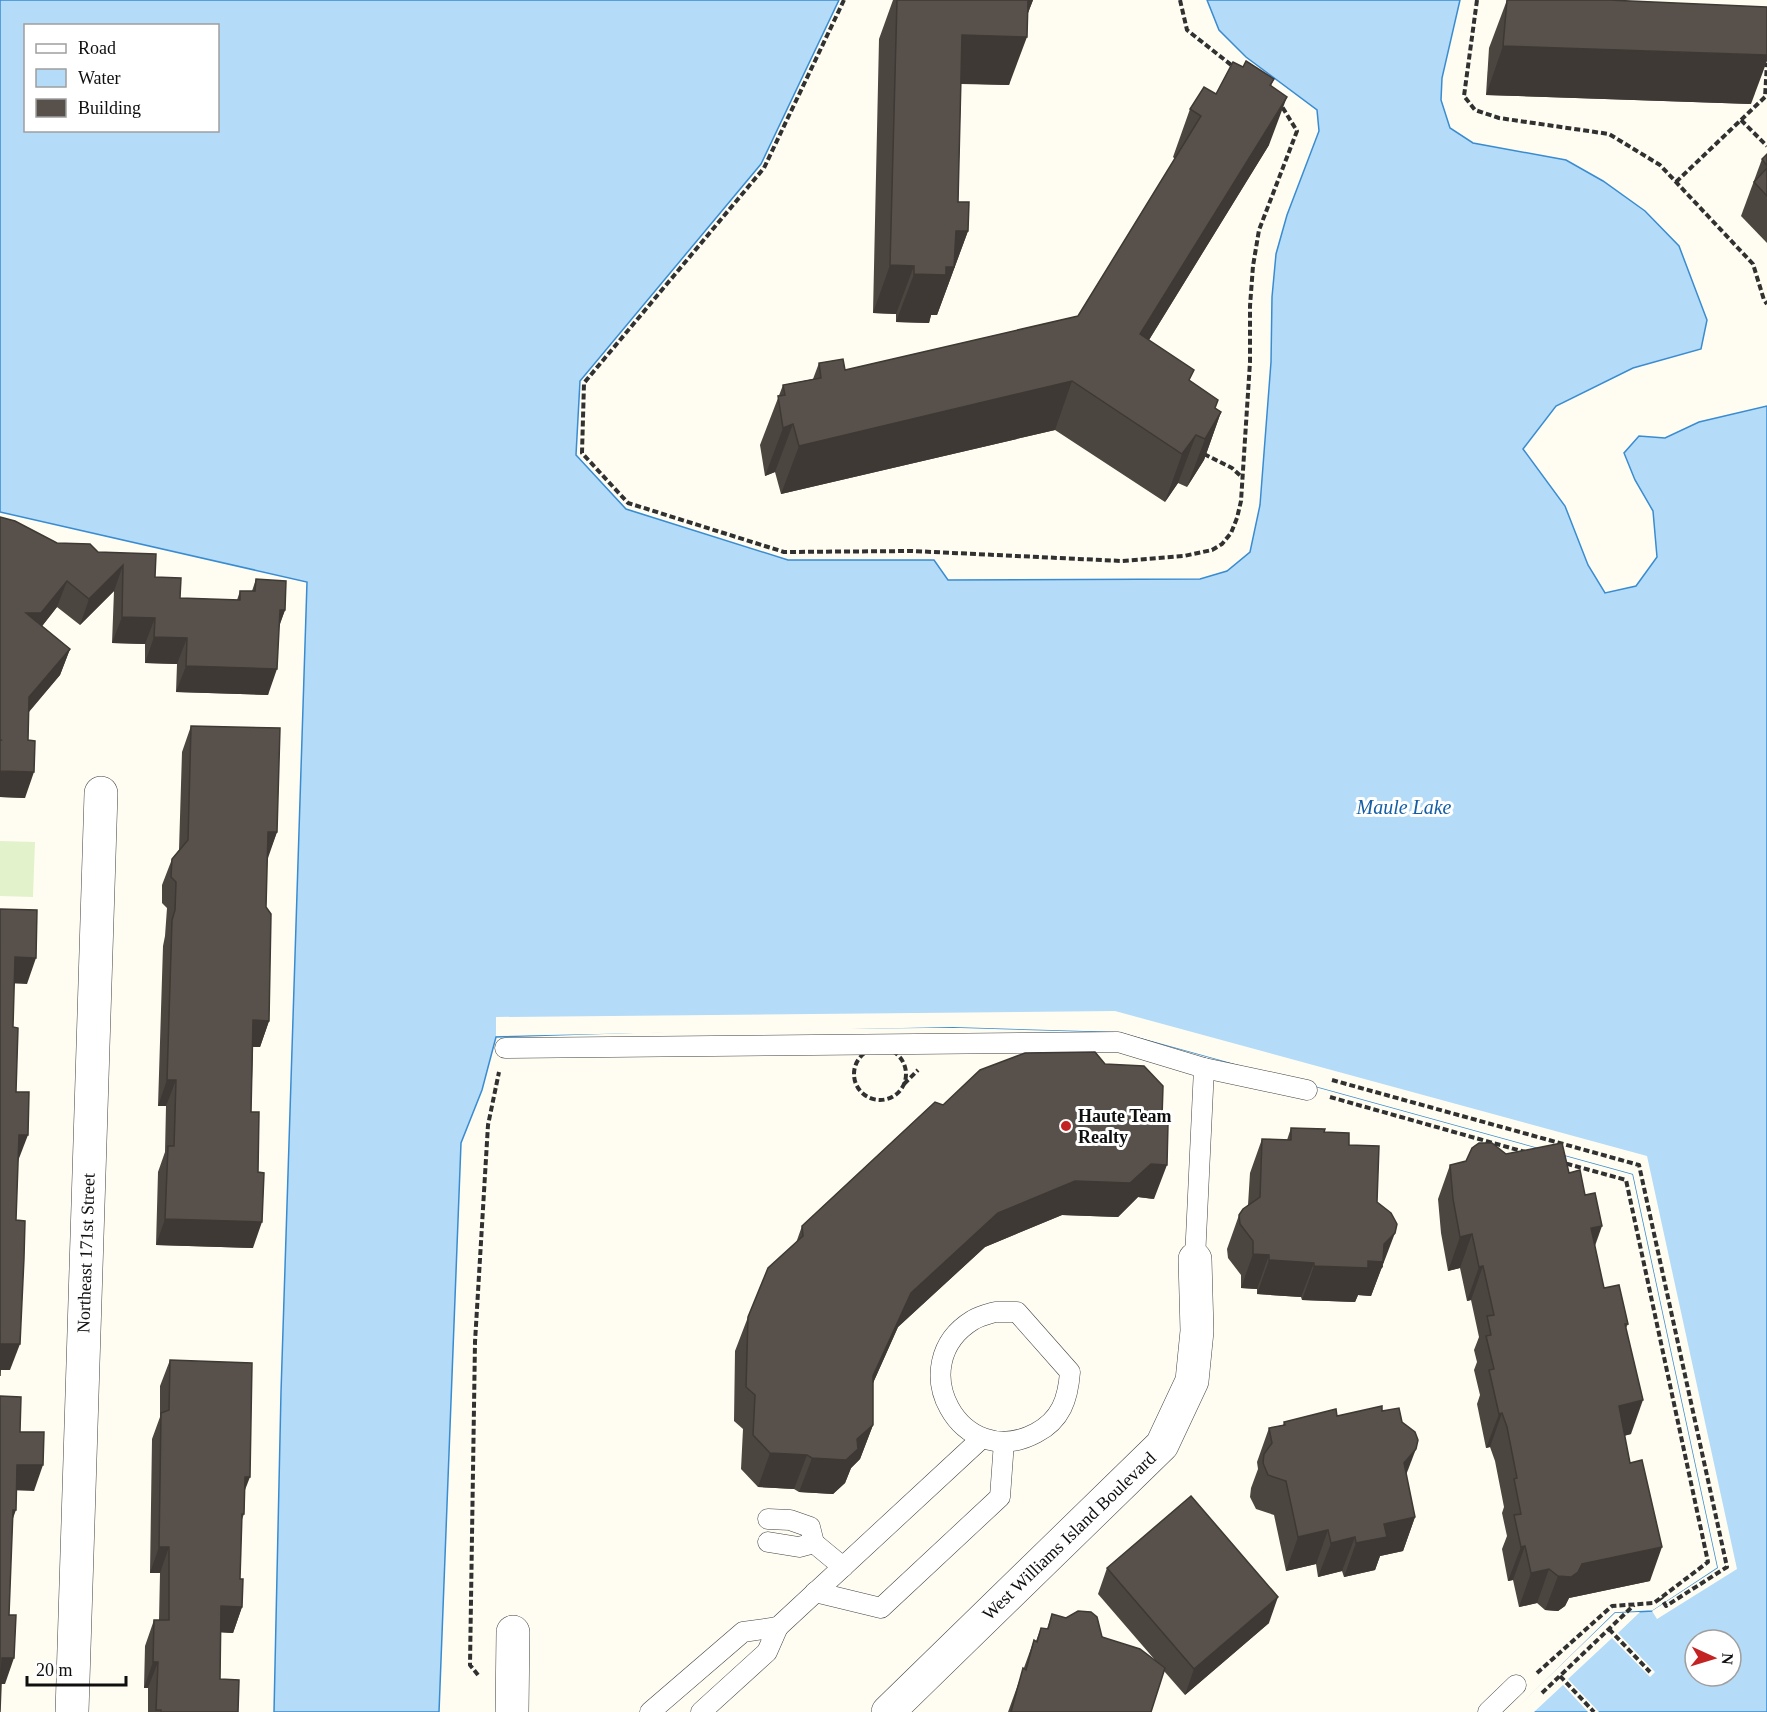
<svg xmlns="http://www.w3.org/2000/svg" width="1767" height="1712" font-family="'Times New Roman',serif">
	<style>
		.pitch { fill: #e2f2cb }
		.water { fill: #b4dbf8; stroke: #398cd1; stroke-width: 1.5; fill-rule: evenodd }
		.pier { fill: #fffdf1 }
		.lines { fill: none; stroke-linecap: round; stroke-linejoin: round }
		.lane-casing { stroke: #424242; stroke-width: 21 }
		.street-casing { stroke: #424242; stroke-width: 34 }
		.path { stroke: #313131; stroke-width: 4; stroke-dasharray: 6 3; stroke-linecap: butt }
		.lane { stroke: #fff; stroke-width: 20 }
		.street { stroke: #fff; stroke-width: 33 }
		.wall { fill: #4c4640 }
		.shaded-wall { fill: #3e3934 }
		.building { fill: #58514b; stroke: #3e3934; stroke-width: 1.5 }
		.poi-dot { fill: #c32423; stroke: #fff; stroke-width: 2 }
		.labels { text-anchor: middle; stroke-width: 6; stroke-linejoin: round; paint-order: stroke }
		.poi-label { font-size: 18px; font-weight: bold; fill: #0f0f0f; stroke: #fff; text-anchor: start }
		.street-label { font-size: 18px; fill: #0f0f0f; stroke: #fff }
		.water-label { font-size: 20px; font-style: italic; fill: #145ea5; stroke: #fff }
	</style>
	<rect width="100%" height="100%" fill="#fffdf1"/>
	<polygon class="pitch" points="0,841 35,842 33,897 0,896"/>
	<path class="water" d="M0 0H839L761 164 580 381 576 455 626 509 788 560H934L948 580 1200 579 1227 571 1250 552 1260 505 1271 362 1272 297 1276 254 1287 215 1319 131 1317 110 1246 57 1219 30 1207 0H1460L1442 78 1441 100 1450 128 1473 143 1566 160 1603 181 1645 211 1679 246 1707 320 1701 349 1633 368 1556 406 1523 449 1565 506 1588 565 1605 593 1636 586 1657 557 1653 511 1635 480 1624 453 1639 436 1665 438 1699 422 1767 406V1712H1514L1615 1613 1653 1611 1718 1568 1633 1174 1119 1032 953 1027 731 1029 496 1037 482 1090 461 1143 439 1712H274L281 1392 307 582 0 512ZM26 26H218V130H26ZM1695 1640H1731V1676H1695Z"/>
	<g class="pier">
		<polygon points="1115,1011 1647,1156 1737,1569 1657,1619 1652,1611 1718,1568 1633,1174 1119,1032 953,1027 496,1036 496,1017"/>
		<polygon points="1640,1612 1618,1633 1655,1672 1650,1677 1612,1638 1568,1679 1599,1712 1588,1712 1563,1685 1534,1712 1512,1712 1615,1613"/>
	</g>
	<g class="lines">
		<defs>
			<g id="lane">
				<polyline points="505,1048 1118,1042 1204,1068 1307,1090"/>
				<polyline points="1195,1259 1204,1068"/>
				<path d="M995 1312H1017L1070 1372C1068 1399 1061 1420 1036 1433 961 1473 901 1364 973 1320 980 1316 988 1314 995 1312Z"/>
				<polyline points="768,1542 799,1547 814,1543 810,1527 790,1520 768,1519"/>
				<polyline points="814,1543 843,1567"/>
				<polyline points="815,1592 881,1608 1000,1497 1004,1442"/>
				<polyline points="778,1627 982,1438"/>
				<polyline points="650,1712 743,1632 778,1627 767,1652 701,1712"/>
				<polyline points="1488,1712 1516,1685"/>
			</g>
			<g id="street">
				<polyline points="72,1712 101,793"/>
				<polyline points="512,1712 513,1632"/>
				<polyline points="888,1712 1162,1445 1192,1381 1197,1331 1195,1259"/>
			</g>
		</defs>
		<use href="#lane" class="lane-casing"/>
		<use href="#street" class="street-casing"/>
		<g class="path">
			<polyline points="844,0 764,168 584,383 582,453 628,503 784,552 912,551 1122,561 1184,556 1212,550 1222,544 1231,533 1237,518 1241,501 1250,362 1250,306 1253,266 1259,230 1297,131 1281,105"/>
			<polyline points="1180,0 1187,30 1235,68"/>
			<polyline points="1477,0 1464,96 1475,110 1499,118 1609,134 1660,165 1753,264 1764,300 1767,304"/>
			<polyline points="1741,120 1767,146"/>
			<polyline points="1676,182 1765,97 1767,63"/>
			<polyline points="1204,454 1232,468 1243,478"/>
			<circle cx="880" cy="1074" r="26"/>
			<polyline points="1332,1080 1639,1165 1727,1567 1666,1606 1661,1598"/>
			<polyline points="904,1084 918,1070"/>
			<polyline points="1330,1097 1525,1152"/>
			<polyline points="1609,1629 1650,1672"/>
			<polyline points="1537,1673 1612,1606 1654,1603 1708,1562 1626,1180 1564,1163"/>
			<polyline points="478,1675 470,1665 475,1342 488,1125 499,1072"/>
			<polyline points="1560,1676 1594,1712"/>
			<polyline points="1542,1693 1634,1605"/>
		</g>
		<use href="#lane" class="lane"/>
		<use href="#street" class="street"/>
	</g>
	<g class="wall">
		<polygon points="893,0 1033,0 1028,13 1009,85 961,84 958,202 968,231 937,315 931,315 929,323 896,322 896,314 873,313 879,39"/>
		<polygon points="1507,0 1751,104 1486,95 1489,48"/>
		<polygon points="1243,67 1274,79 1271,86 1269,145 1149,340 1190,381 1215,408 1221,412 1204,460 1187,487 1178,483 1165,502 1055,430 781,494 775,472 765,476 760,445 783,385 813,379 819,363 845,370 1078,316 1175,159 1173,157 1190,109 1216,94"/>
		<polygon points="1767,154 1767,243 1741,216 1762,159"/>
		<polygon points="57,543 98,552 155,577 180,598 237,600 240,591 252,591 256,579 285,610 279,627 268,695 176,692 177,664 145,663 145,644 112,643 114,591 80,625 57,607 42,626 70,649 60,675 29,712 25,798 0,797"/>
		<polygon points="191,726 277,832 267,858 266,907 269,1021 260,1047 253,1047 251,1112 253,1248 156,1245 158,1172 165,1152 166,1106 158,1106 163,946 165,936 167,908 162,903 162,885 172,859 179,850 182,752"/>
		<polygon points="935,1102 1154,1199 1138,1197 1118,1217 1062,1215 985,1247 898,1327 873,1383 873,1425 860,1459 851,1468 845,1483 833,1494 799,1492 794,1489 758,1487 741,1469 743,1429 734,1421 735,1351 748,1317 796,1243 802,1226"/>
		<polygon points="1291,1128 1324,1132 1349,1145 1377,1202 1383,1267 1381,1269 1371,1296 1358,1295 1355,1302 1302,1300 1301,1297 1257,1294 1257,1289 1241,1288 1241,1275 1228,1258 1227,1249 1239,1215 1248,1205 1250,1173 1262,1139 1287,1140"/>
		<polygon points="1506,1154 1569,1173 1595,1247 1604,1288 1628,1324 1626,1328 1631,1434 1624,1436 1650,1581 1569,1598 1565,1606 1558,1611 1545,1610 1537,1603 1519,1607 1513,1580 1508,1581 1502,1549 1507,1536 1502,1513 1504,1507 1495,1461 1490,1447 1486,1448 1477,1404 1480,1395 1474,1370 1477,1362 1474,1350 1479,1337 1471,1300 1467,1301 1460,1268 1448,1271 1441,1233 1438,1199 1450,1165"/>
		<polygon points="170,1360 245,1491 244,1514 241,1522 240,1579 242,1607 233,1633 221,1632 220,1679 238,1712 148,1712 148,1688 144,1688 145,1646 154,1620 159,1620 160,1573 150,1573 152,1439 160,1417 160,1386"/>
		<polygon points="1382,1411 1406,1475 1415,1517 1403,1551 1380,1556 1375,1570 1344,1577 1342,1571 1318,1577 1316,1564 1286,1571 1274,1515 1256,1509 1250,1497 1251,1488 1258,1469 1257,1462 1269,1428 1283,1425 1284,1422"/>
		<polygon points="1107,1568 1269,1623 1185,1695 1164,1671 1151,1712 1008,1712 1034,1640 1036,1641 1041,1628 1047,1629 1052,1614 1155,1660 1098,1594"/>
	</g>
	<g class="shaded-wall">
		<polygon points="1026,0 1033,0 1019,36 1027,37 1009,85 944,83 962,35"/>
		<polygon points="1503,46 1767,55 1767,61 1751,104 1486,95"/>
		<polygon points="1287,97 1269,145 1123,382 1140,334"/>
		<polygon points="956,231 968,231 937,315 931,315 929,323 896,322 914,274"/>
		<polygon points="890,265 914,266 896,314 873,313"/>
		<polygon points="1072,381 1055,430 781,494 799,446"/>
		<polygon points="1221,412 1204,460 1187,487 1205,439"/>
		<polygon points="793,424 775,472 765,476 783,428"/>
		<polygon points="1196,435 1178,483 1165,502 1182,454"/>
		<polygon points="123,565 114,591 80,625 89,599"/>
		<polygon points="67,581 57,607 32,639 26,613"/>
		<polygon points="280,610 285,610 275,636"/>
		<polygon points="122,617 155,618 145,644 112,643"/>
		<polygon points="154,637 187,638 177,664 145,663"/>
		<polygon points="70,649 60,675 19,723 29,697"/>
		<polygon points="186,666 277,669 268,695 176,692"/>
		<polygon points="0,771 34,772 25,798 0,797"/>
		<polygon points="268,832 277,832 268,858 258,858"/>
		<polygon points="15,957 36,958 27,984 5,983"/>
		<polygon points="253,1020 269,1021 260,1047 244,1046"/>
		<polygon points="167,1080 176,1080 166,1106 158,1106"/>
		<polygon points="19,1135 28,1135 18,1161 9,1161"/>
		<polygon points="1151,1164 1167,1165 1154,1199 1138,1197 1118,1217 1062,1215 985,1247 898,1327 861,1410 873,1376 911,1293 998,1213 1075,1181"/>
		<polygon points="165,1219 262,1222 253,1248 156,1245"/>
		<polygon points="1602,1226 1590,1260 1591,1228"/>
		<polygon points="1395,1233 1371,1296 1358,1295 1355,1302 1302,1300 1314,1266 1384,1244"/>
		<polygon points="1472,1234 1460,1268 1448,1271 1460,1237"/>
		<polygon points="1253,1254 1269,1255 1257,1289 1241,1288"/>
		<polygon points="1269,1260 1314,1263 1301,1297 1257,1294"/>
		<polygon points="1483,1266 1471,1300 1467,1301 1479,1267"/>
		<polygon points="1,1344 20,1344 10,1370 0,1370"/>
		<polygon points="1643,1400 1631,1434 1606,1440 1619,1406"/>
		<polygon points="1502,1413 1490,1447 1486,1448 1499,1414"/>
		<polygon points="873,1425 860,1459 851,1468 845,1483 833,1494 799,1492 812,1458 857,1439"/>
		<polygon points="1416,1449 1403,1483 1404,1463"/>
		<polygon points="770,1453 807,1455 794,1489 758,1487"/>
		<polygon points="17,1465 43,1465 34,1491 8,1490"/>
		<polygon points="245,1477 250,1477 240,1503"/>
		<polygon points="13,1510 16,1510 7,1535"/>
		<polygon points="1415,1517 1403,1551 1380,1556 1375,1570 1344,1577 1356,1543 1384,1524"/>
		<polygon points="1328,1530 1316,1564 1286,1571 1298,1537"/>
		<polygon points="1355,1537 1342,1571 1318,1577 1331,1543"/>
		<polygon points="1525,1546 1513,1580 1508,1581 1521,1547"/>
		<polygon points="159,1547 169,1547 160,1573 150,1573"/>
		<polygon points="1662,1547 1650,1581 1569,1598 1565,1606 1558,1611 1545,1610 1558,1576 1582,1564"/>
		<polygon points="1549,1569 1537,1603 1519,1607 1531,1573"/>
		<polygon points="1278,1597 1269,1623 1185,1695 1194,1669"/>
		<polygon points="221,1606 242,1607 233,1633 212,1632"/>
		<polygon points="2,1658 14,1658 5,1684 0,1684"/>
		<polygon points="153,1662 158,1662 148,1688 144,1688"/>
	</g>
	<g class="building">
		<polygon points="897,0 1028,0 1027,37 962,35 958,202 969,202 968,231 956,231 954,267 946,267 946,275 914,274 914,266 890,265"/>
		<polygon points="1507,0 1608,0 1767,7 1767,55 1503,46"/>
		<polygon points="1246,61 1274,79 1270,85 1287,97 1140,334 1194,370 1189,380 1218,400 1215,408 1221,412 1205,439 1196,435 1182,454 1072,381 799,446 793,424 783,428 778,396 785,395 783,385 821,378 819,363 843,359 845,370 1078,316 1201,116 1190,109 1204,87 1216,94 1233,62 1243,67"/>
		<polygon points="1767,154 1767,166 1762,159"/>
		<polygon points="1767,168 1767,196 1754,182"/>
		<polygon points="0,517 15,521 57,543 90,544 98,552 156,554 155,577 181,578 180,598 240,600 240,591 255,591 256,579 286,581 285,610 280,610 277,669 186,666 187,638 154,637 155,618 122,617 123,565 89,599 67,581 41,613 26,613 70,649 29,697 28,740 35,741 34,772 0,771 0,740 1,740 0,739"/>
		<polygon points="191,726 280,728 277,832 268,832 266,907 271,914 269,1021 253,1020 251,1112 259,1112 258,1172 264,1173 262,1222 165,1219 168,1146 174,1146 176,1080 167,1080 172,920 175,910 176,882 171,877 172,859 188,840"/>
		<polygon points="0,909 37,910 36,958 15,957 13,1027 18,1028 16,1092 29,1092 28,1135 19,1135 16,1220 25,1221 24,1258 20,1344 1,1344 0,1376"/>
		<polygon points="1095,1052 1105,1064 1144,1066 1163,1086 1162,1118 1168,1124 1167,1165 1151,1164 1130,1183 1075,1181 998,1213 911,1293 873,1376 873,1425 857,1439 858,1449 846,1460 812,1458 807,1455 770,1453 753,1435 755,1395 746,1387 748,1317 768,1268 803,1236 802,1226 935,1102 943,1105 980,1070 1025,1053"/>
		<polygon points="1291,1128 1325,1129 1324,1132 1349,1133 1349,1145 1379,1146 1377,1202 1391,1213 1397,1224 1395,1233 1384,1244 1383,1262 1368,1261 1368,1268 1314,1266 1314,1263 1269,1260 1269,1255 1253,1254 1253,1241 1240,1224 1239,1215 1243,1209 1260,1197 1262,1139 1291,1140"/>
		<polygon points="1479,1143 1492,1143 1506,1154 1562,1143 1569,1173 1580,1170 1585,1195 1595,1193 1602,1226 1591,1228 1604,1288 1619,1285 1628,1324 1625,1324 1643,1400 1619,1406 1630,1463 1642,1460 1662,1547 1582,1564 1578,1572 1571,1577 1558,1576 1549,1569 1531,1573 1525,1546 1521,1547 1514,1515 1521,1514 1514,1479 1517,1478 1507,1427 1502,1413 1499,1414 1489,1370 1494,1369 1486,1336 1491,1335 1487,1316 1494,1315 1483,1266 1479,1267 1472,1234 1460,1237 1453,1199 1450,1165 1466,1161 1472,1148"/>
		<polygon points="170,1360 252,1363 250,1477 245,1477 244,1514 242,1514 240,1579 243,1579 242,1607 221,1606 220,1679 239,1680 238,1712 161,1712 161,1710 156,1710 158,1662 153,1662 154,1620 169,1620 169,1547 159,1547 161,1413 169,1410"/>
		<polygon points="0,1396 21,1397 20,1432 44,1432 43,1465 17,1465 16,1510 13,1510 9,1615 16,1615 14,1658 2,1658 0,1712"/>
		<polygon points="1382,1406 1382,1411 1399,1408 1402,1422 1415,1432 1418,1440 1416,1449 1404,1463 1415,1517 1384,1524 1387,1537 1356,1543 1355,1537 1331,1543 1328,1530 1298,1537 1286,1481 1268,1475 1263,1463 1264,1454 1272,1443 1269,1428 1285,1425 1284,1422 1336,1409 1337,1416"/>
		<polygon points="1191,1496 1278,1597 1194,1669 1107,1568"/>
		<polygon points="1078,1611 1091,1612 1097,1617 1102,1637 1140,1649 1165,1668 1151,1712 1011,1712 1023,1668 1026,1670 1034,1640 1037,1642 1041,1628 1048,1629 1052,1614 1066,1618"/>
	</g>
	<circle class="poi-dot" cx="1066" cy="1126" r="6"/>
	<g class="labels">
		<g class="poi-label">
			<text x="1078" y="1122">Haute Team<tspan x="1078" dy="21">Realty</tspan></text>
		</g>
		<g class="street-label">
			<text transform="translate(86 1253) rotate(-88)" y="6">Northeast 171st Street</text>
			<text transform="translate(1069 1536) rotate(-44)" y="6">West Williams Island Boulevard</text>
		</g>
		<g class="water-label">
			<text x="1404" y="814">Maule Lake</text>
		</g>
	</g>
	<rect x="24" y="24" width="195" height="108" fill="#ffffff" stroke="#9f9f9f" stroke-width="1.5"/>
	<rect x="36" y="44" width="30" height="9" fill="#ffffff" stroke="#9f9f9f" stroke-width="1.5"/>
	<text x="78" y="54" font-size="18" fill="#0f0f0f">Road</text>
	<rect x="36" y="69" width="30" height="18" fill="#b4dbf8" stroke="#9f9f9f" stroke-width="1.5"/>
	<text x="78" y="84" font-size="18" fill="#0f0f0f">Water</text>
	<rect x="36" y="99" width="30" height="18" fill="#58514b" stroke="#9f9f9f" stroke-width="1.5"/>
	<text x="78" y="114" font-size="18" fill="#0f0f0f">Building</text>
	<g transform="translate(1713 1658) rotate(94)"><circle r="28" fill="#ffffff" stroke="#9f9f9f" stroke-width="1.5"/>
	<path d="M0-4.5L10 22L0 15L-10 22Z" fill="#c32423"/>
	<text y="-9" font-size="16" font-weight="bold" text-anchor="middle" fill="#0f0f0f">N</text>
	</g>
	<path d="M27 1676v9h99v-9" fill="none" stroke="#0f0f0f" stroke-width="3"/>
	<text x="36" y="1676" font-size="18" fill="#0f0f0f" stroke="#ffffff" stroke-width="4.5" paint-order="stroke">20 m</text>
</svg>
